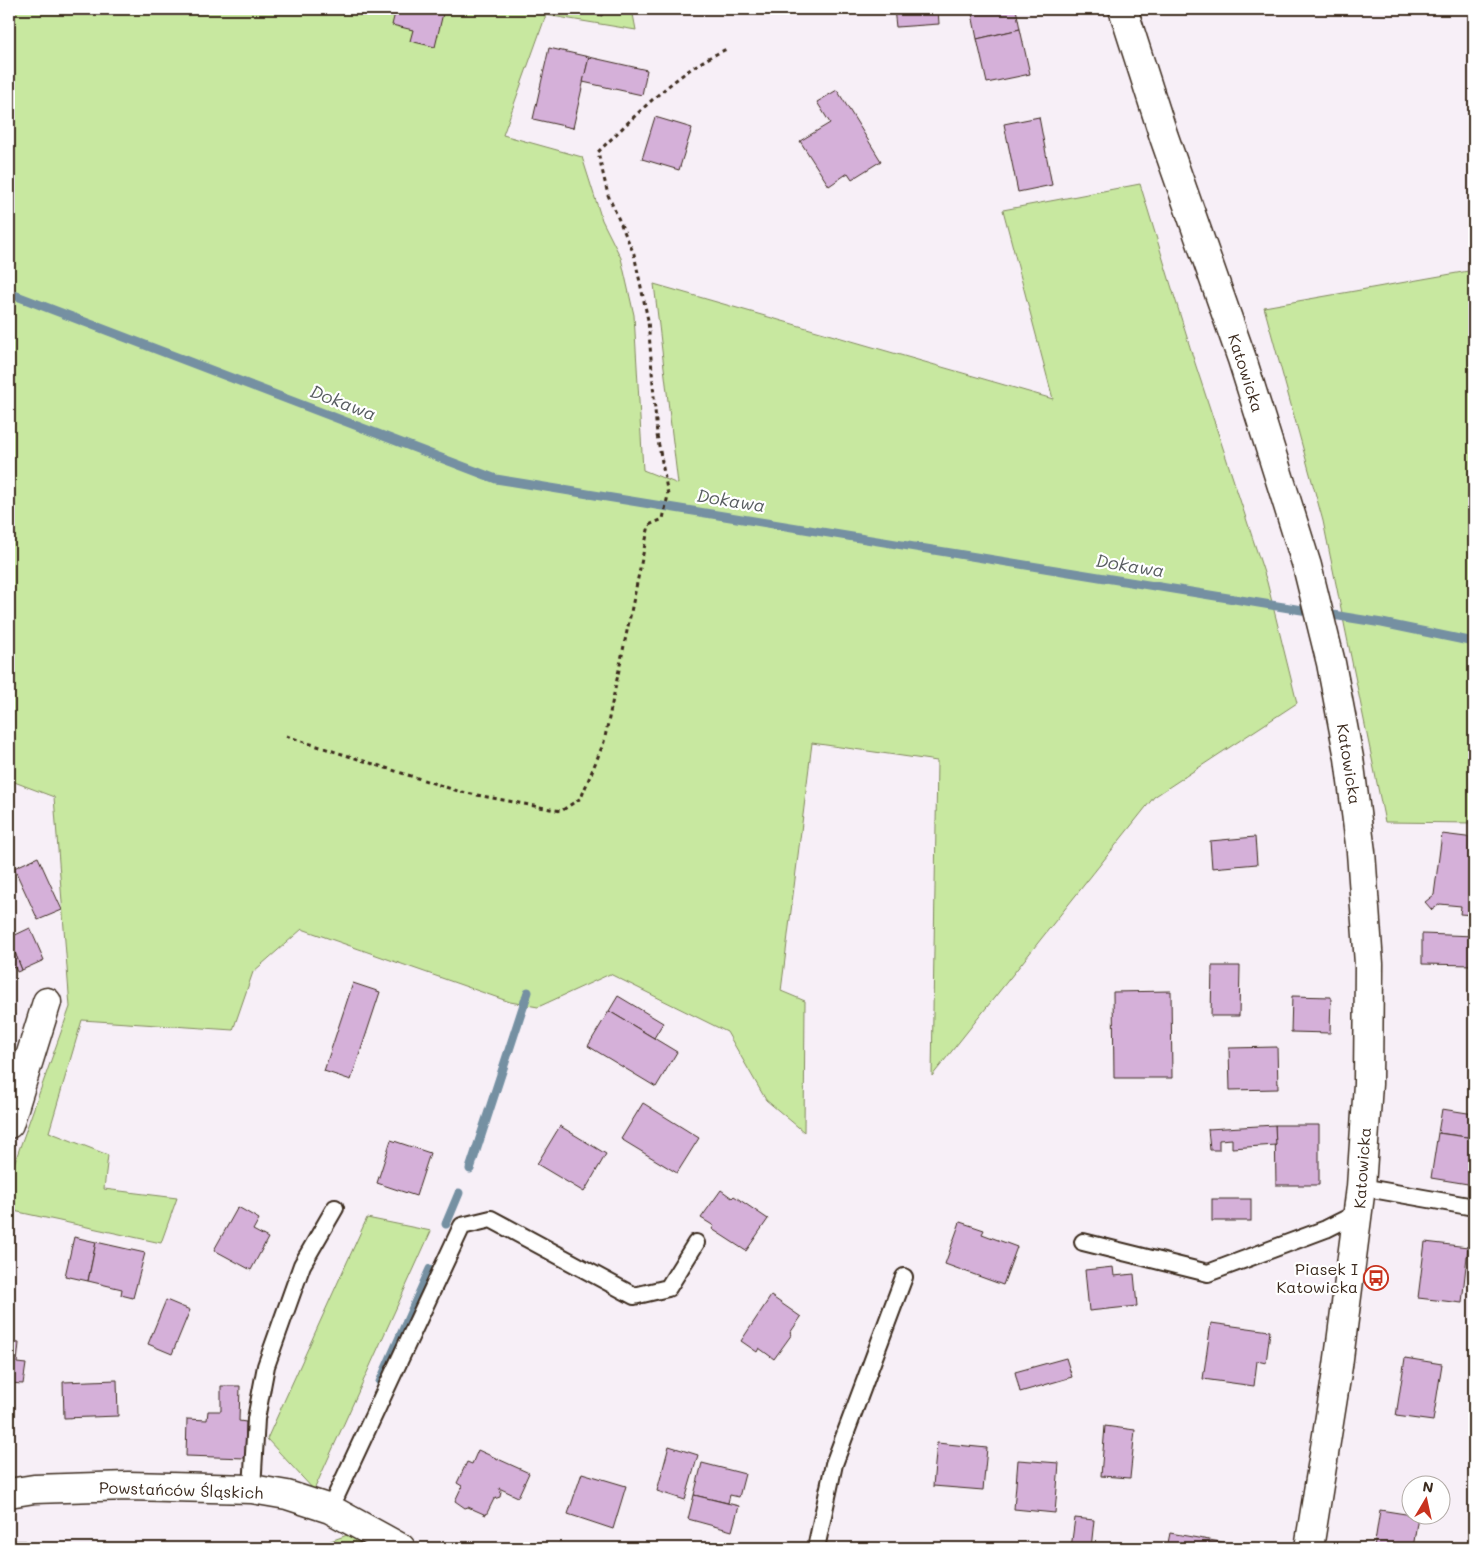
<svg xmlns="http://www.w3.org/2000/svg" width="1483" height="1557" font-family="Mali,sans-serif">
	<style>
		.green { fill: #c8e8a0; stroke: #82895f }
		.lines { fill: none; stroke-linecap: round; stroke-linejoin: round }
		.stream { stroke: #7490a2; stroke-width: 9 }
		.building { fill: #d5b0d9; stroke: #3b2a1e }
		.lane-casing { stroke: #3b2a1e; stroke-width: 20 }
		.street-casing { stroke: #3b2a1e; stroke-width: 31 }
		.secondary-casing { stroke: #3b2a1e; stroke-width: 31 }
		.path { stroke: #3b2a1e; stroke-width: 3; stroke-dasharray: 4 4; stroke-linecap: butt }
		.lane { stroke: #fff; stroke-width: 16 }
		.street { stroke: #fff; stroke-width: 28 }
		.secondary { stroke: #fff; stroke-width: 28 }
		.labels { text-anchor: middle; stroke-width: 4.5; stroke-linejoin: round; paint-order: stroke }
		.street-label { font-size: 16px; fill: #3b2a1e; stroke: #fff }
		.poi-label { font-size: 16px; fill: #3b2a1e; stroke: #fff; text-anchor: end }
		.water-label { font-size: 18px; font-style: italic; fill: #585d60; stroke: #fff }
	</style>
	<rect width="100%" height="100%" fill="#f7eff7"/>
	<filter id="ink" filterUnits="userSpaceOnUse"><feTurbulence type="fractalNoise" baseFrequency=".02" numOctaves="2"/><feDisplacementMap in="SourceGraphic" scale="10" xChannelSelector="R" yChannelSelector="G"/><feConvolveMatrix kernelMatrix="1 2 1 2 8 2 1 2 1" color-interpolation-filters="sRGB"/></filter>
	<g filter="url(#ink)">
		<g class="green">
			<polygon points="9,9 632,9 636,30 546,15 503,135 582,157 602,220 621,258 634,315 643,470 678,484 654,284 1053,399 1003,210 1140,184 1193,357 1267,582 1297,703 1154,797 932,1076 937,761 812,743 781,991 805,1001 804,1132 766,1100 727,1032 610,974 538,1007 510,1002 302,929 253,972 233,1030 82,1020 49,1132 108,1155 104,1189 177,1198 161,1243 9,1210 9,1178 70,1007 54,797 9,780"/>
			<polygon points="1474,270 1474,823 1385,822 1323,521 1264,307"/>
			<polygon points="367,1218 431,1231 314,1490 267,1439"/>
			<polygon points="350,1534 381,1548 313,1548 314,1547"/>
		</g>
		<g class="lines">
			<g class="stream">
				<polyline points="9,293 496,479 1382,623 1474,642"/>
				<polyline points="470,1169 528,992"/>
				<polyline points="446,1224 459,1193"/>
				<polyline points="380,1382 430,1269"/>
			</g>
		</g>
		<g class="building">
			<polygon points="396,9 444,9 435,47 410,41 413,30 392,25"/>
			<polygon points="570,9 604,9 602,16"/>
			<polygon points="894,9 938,9 939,24 896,27"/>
			<polygon points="971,9 1016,9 1020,29 977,39"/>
			<polygon points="1020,29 1030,74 987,83 977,39"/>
			<polygon points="549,48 589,57 573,128 533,119"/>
			<polygon points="589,57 647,70 642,95 583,82"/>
			<polygon points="837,90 881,161 852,179 848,173 829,186 800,141 830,123 817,102"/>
			<polygon points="655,117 692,128 679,170 642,159"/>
			<polygon points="1039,117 1052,185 1018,192 1004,124"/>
			<polygon points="1442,834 1474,838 1473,915 1460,914 1461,906 1440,904 1432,910 1425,902 1434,895"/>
			<polygon points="1255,837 1257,864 1212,868 1210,841"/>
			<polygon points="38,857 62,910 38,920 14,868"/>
			<polygon points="30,928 44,960 22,970 9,938"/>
			<polygon points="1422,934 1474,936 1474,965 1422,964"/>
			<polygon points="9,938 22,970 17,972 15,967 9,969"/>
			<polygon points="1212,966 1240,966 1239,1016 1211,1016"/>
			<polygon points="353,983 380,992 351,1080 324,1071"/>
			<polygon points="1171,991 1172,1078 1114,1078 1113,992"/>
			<polygon points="618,996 663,1023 654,1038 609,1011"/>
			<polygon points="1292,996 1331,997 1330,1033 1291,1032"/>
			<polygon points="609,1011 677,1052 656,1087 588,1046"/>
			<polygon points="1277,1047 1278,1089 1230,1090 1229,1048"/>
			<polygon points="643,1103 699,1138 677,1173 621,1139"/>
			<polygon points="1442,1109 1474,1114 1474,1138 1438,1133"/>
			<polygon points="1275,1125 1319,1125 1319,1185 1276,1185"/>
			<polygon points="1275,1125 1276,1145 1232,1148 1232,1139 1219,1140 1219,1150 1210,1150 1208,1129"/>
			<polygon points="560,1126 606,1154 584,1192 537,1164"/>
			<polygon points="1438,1133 1474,1138 1474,1185 1431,1178"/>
			<polygon points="391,1140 430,1153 416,1196 377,1183"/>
			<polygon points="721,1190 732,1198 734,1196 768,1219 746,1251 712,1229 714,1226 701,1218"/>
			<rect x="1212" y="1199" width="39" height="22"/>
			<polygon points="238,1207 259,1219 253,1230 268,1238 251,1270 214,1250"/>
			<polygon points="960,1222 984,1230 982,1234 1017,1247 1003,1285 945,1264"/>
			<polygon points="74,1237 96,1242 88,1281 65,1276"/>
			<polygon points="96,1242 145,1253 133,1298 121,1295 122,1289 88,1281"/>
			<polygon points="1425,1242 1468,1247 1462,1303 1418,1298"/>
			<polygon points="1113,1267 1114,1276 1134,1274 1137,1306 1089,1311 1085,1270"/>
			<polygon points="771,1296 801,1317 790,1333 792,1334 774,1359 759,1348 757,1352 741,1341"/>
			<polygon points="166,1300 190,1310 172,1354 148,1344"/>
			<polygon points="1211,1323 1270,1331 1266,1363 1257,1361 1254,1386 1203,1379"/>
			<polygon points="9,1342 19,1343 17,1363 26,1364 23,1384 9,1383"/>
			<polygon points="1066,1358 1072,1377 1020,1392 1015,1372"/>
			<polygon points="1405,1358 1442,1364 1433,1421 1396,1416"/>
			<polygon points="117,1380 118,1416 64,1418 63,1382"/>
			<polygon points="221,1386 240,1386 239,1421 246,1422 245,1458 186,1456 187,1419 207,1420 208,1411 221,1411"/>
			<polygon points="1105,1426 1135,1430 1130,1478 1101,1476"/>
			<polygon points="937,1443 987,1448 983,1490 933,1486"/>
			<polygon points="669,1446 698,1455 685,1500 657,1491"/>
			<polygon points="478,1450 529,1473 518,1497 499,1488 501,1491 500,1497 494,1499 486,1515 468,1507 465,1508 455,1501 462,1486 457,1483 467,1462 472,1464"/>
			<polygon points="1018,1460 1059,1463 1055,1513 1014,1509"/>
			<polygon points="702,1463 745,1474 739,1497 730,1495 728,1503 694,1495"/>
			<polygon points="582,1473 626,1486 613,1529 568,1514"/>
			<polygon points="694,1495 739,1506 732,1531 688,1519"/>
			<polygon points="1380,1510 1418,1516 1413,1548 1374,1548"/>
			<polygon points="1075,1518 1094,1520 1091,1548 1071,1548"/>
			<polygon points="1170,1533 1226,1543 1225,1548 1167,1548"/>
			<polygon points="14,1541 26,1541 26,1547 50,1548 9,1548 14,1547"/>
			<polygon points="190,1546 236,1548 190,1548"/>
		</g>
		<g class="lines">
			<defs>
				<g id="lane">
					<polyline points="1361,1187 1474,1207"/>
					<polyline points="1083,1242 1208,1273 1326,1229 1358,1213"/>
					<polyline points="252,1489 256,1419 266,1366 302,1265 335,1208"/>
					<polyline points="330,1509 462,1226 491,1219 634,1296 668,1288 696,1243"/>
					<polyline points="816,1548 834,1464 904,1277"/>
				</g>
				<g id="street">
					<polyline points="9,1124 47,1002"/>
					<polyline points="9,1493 34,1489 128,1486 252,1489 287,1495 330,1509 401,1548"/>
				</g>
				<polyline id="secondary" points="1123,9 1164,137 1242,359 1307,566 1331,663 1349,758 1361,852 1369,964 1368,1084 1361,1187 1338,1366 1309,1548"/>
			</defs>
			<use href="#lane" class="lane-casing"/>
			<use href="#street" class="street-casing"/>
			<use href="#secondary" class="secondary-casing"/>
			<path class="path" d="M286 736 461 792 561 811 581 798 604 742 649 525 663 519 668 495 657 435 648 320 634 254 608 195 598 152C635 116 679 69 727 49"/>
			<use href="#lane" class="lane"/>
			<use href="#street" class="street"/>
			<use href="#secondary" class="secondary"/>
		</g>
	</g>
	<defs>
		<symbol id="bus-ring" viewBox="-11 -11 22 22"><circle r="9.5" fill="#fff" stroke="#c8321e" stroke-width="1.5"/><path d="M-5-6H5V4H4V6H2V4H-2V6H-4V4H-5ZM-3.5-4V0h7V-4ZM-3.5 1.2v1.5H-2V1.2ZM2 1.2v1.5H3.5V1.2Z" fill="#c8321e"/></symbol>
	</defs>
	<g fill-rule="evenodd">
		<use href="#bus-ring" x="1362" y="1264" width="28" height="28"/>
	</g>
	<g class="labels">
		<g class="street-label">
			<text transform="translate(1246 373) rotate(72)" y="6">Katowicka</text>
			<text transform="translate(1349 764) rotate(81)" y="6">Katowicka</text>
			<text transform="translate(1362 1168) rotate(-86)" y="6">Katowicka</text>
			<text transform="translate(181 1490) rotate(2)" y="6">Powstańców Śląskich</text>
		</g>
		<g class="poi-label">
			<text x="1358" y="1275">Piasek I<tspan x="1358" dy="18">Katowicka</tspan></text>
		</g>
		<g class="water-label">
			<text transform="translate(343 403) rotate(21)" y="6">Dokawa</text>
			<text transform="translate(731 501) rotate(9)" y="6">Dokawa</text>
			<text transform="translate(1130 566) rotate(9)" y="6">Dokawa</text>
		</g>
	</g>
	<rect width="1483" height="1557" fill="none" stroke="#fff" stroke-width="30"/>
	<rect x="15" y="15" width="1453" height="1527" fill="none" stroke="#3b2a1e" stroke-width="2" filter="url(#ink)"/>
	<g transform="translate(1426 1500) rotate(9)"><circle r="24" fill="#ffffff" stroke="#b1aaa5"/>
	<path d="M0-4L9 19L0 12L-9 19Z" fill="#c8321e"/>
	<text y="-8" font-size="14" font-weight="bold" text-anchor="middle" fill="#3b2a1e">N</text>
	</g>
</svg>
